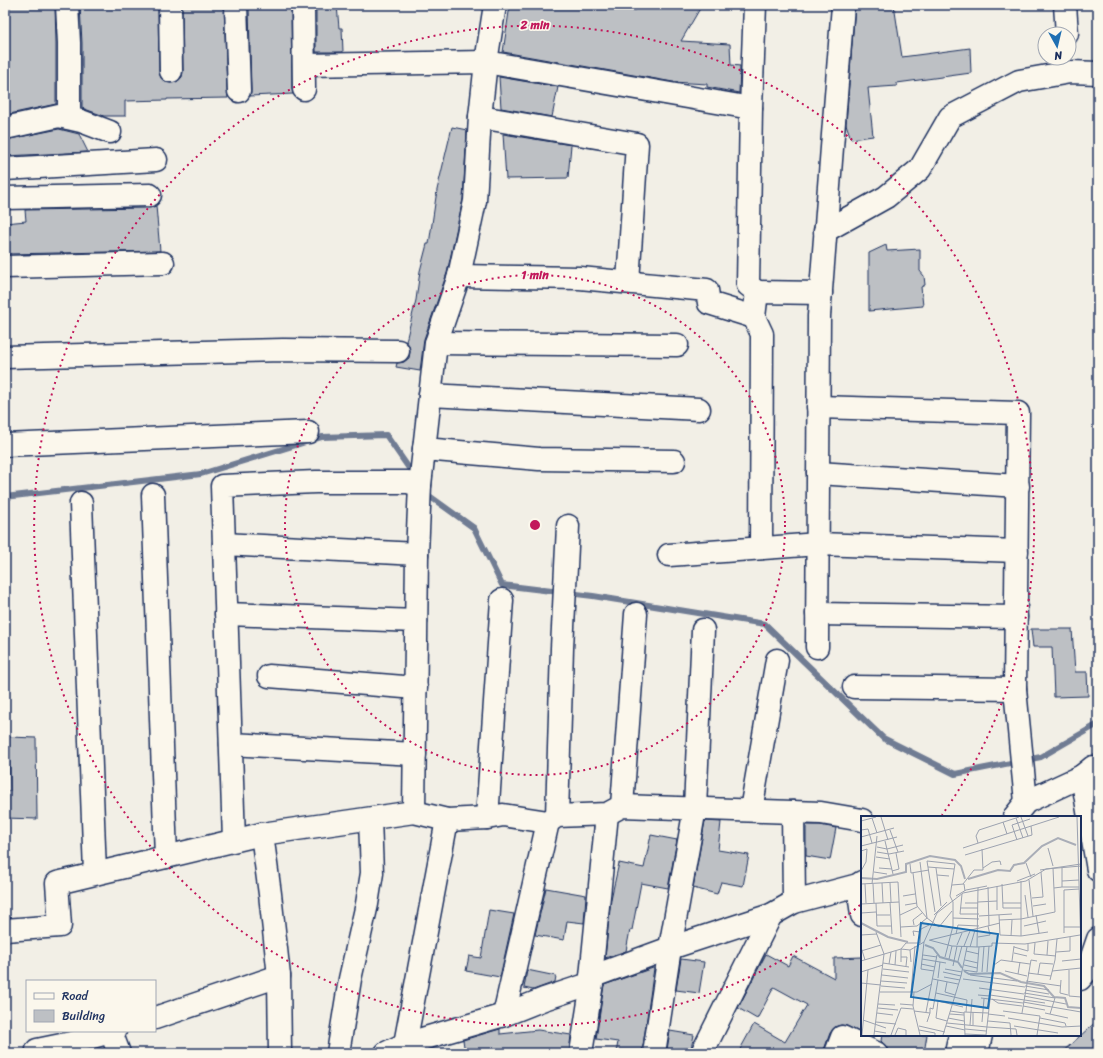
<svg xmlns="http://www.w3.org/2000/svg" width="1103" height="1058" font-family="Sriracha,sans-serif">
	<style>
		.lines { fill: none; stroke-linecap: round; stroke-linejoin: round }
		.stream { stroke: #707b93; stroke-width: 6 }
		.building { fill: #bdc0c4; stroke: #1b2f5e }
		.minor-casing { stroke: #1b2f5e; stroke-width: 25 }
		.minor { stroke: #fbf7ec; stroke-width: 22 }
		.ring { fill: none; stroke: #c2185b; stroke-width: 2; stroke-dasharray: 2 4 }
		.inset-river { fill: none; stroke: #a9adb7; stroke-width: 2 }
		.inset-road { fill: none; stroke: #9ca2b0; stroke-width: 1 }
		.view { fill: #1f6fb2; fill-opacity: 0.15; stroke: #1f6fb2; stroke-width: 2 }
		.inset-edge { fill: none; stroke: #1b2f5e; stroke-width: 2 }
		.centre { fill: #c2185b; stroke: #fbf7ec; stroke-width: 2 }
		.ring-label { font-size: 12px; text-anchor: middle; font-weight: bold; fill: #c2185b; stroke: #fbf7ec; stroke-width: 3.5; stroke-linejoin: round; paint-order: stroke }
	</style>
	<rect width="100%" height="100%" fill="#f2efe6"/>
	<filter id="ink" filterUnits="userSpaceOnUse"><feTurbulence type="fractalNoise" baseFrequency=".025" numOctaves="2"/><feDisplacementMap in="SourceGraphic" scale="8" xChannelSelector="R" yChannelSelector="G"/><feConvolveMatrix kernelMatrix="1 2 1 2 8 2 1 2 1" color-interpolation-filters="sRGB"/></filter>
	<g filter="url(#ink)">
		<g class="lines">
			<g class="stream">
				<polyline points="425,491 428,495 474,528 502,585 593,596 765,624 883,738 955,774 1041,757 1098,724"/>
				<polyline points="5,497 201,474 322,437 386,435 415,477"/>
			</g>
		</g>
		<g class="building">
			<polygon points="5,5 55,5 56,43 56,104 5,115"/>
			<polygon points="80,5 158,5 159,72 161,78 165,82 171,83 178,81 182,77 183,71 182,5 224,5 227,91 228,98 167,99 167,100 125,101 125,116 104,116 82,108 82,43"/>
			<polygon points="249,5 291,5 292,89 293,94 250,96 251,91"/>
			<polygon points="316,5 337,5 339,28 342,28 343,52 316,52"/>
			<polygon points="510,5 580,5 580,7 636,10 637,5 702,5 681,41 730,44 731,65 740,66 739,93 707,87 707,84 673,82 503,52"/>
			<polygon points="855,5 894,5 902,57 970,48 971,73 897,83 897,86 868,88 873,136 851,139 846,124"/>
			<polygon points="499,77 558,87 552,117 501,108"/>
			<polygon points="452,127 467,130 463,199 447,273 424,339 420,371 396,367 397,363 404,362 409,358 410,352 409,345 406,341 416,300 420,271 427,244 429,244 437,190"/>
			<polygon points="59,129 79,134 88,152 5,156 5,140"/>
			<polygon points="503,134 571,145 568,178 506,179"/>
			<polygon points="156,206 160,251 5,254 5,223 26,221 25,210 150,208"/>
			<polygon points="886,245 887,251 920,249 920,271 924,276 925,285 921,287 923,306 869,311 869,253"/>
			<polygon points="1031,629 1072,629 1075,672 1087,672 1088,696 1054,697 1052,647 1033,647"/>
			<polygon points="9,737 36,738 37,819 5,818 5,791 10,791"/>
			<polygon points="705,821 721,822 718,850 749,855 743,886 721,882 717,894 693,888"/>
			<polygon points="806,825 820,825 836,828 830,860 806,856"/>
			<polygon points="651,835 677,840 668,888 641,883 632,930 630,930 626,951 605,958 611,899 619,863 644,868"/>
			<polygon points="546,888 586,895 584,923 567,921 564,940 535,935"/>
			<polygon points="489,910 514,914 500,977 466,971 469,956 481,958"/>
			<polygon points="766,954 788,966 793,956 834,978 834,958 862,957 862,1033 847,1026 841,1025 835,1027 830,1033 825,1047 821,1053 738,1053 754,1024 785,1042 807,1005 774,987 757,1019 738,1008"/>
			<polygon points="681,959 704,962 699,993 676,990"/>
			<polygon points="653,968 654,968 642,1053 616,1053 618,1042 596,1039 604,985"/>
			<polygon points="527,970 556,976 555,982 533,990 524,988"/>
			<polygon points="1098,1020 1098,1053 1061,1053"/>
			<polygon points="500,1029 500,1034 538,1030 571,1035 569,1053 465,1053 463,1040"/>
			<polygon points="670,1031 694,1035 690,1053 667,1050"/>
			<polygon points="882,1035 927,1035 924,1053 897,1053 888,1052 886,1046 881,1041"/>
		</g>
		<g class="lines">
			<defs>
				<g id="minor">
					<polyline points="67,5 69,43 69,118"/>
					<polyline points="170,5 171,71"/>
					<polyline points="236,5 239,91"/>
					<polyline points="303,5 304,89"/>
					<polyline points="755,5 751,108 748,285 757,292"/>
					<polyline points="1065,5 1067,34"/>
					<polyline points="304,65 486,62 751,108"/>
					<polyline points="480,117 637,144 628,282"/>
					<polyline points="5,128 59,116 81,121 110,132"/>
					<polyline points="5,169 156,160"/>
					<polyline points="5,198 150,195"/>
					<polyline points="825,231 886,197 920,169 950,117 1019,81 1070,72 1098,73"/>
					<polyline points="5,267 163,263"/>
					<polyline points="459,276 580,278 707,290 709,303 754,317 757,292 821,293"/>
					<polyline points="754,317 762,334 761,548"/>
					<polyline points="436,343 677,345"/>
					<polyline points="5,357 283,350 398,351"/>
					<polyline points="430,395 699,409"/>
					<polyline points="818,407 1018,413 1015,689 1026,802"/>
					<polyline points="5,445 308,432"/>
					<polyline points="424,449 539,459 674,461"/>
					<polyline points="818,473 1018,486"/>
					<polyline points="153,495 166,857"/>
					<polyline points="81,503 95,873"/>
					<polyline points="224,544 417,554"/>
					<polyline points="669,555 818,544 1017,551"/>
					<polyline points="226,614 416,621"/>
					<polyline points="817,614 1016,617"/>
					<polyline points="817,647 819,316 843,5"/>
					<polyline points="269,676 416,688"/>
					<polyline points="854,687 1015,689"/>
					<polyline points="231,744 415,754"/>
					<polyline points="1098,776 1082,776 1098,870"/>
					<polyline points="622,806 636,614"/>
					<polyline points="751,810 777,660"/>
					<polyline points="414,812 417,554 420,485 436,343 459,276 475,201 480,117 486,62 495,5"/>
					<polyline points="793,812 794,902"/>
					<polyline points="557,816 562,648 568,526"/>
					<polyline points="1014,817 1026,802 1082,776 1093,767"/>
					<polyline points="487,818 502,600"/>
					<polyline points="262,834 270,894 279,976 280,1053"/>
					<polyline points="234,840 222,486 316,482 408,482 420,485"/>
					<polyline points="858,885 862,915"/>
					<polyline points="5,930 60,926 57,883 262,834 414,812 447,820 487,818 503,815 548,822 557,816 607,814 622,806 821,813 862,820"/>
					<polyline points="591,977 607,814"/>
					<polyline points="1080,979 1087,971 1098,939"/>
					<polyline points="504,1015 548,822"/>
					<polyline points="155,1018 279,976"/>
					<polyline points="115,1031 111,1032 119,1053"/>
					<polyline points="405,1044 447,820"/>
					<polyline points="37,1050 71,1043 111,1032"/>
					<polyline points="338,1053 350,979 367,904 372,873 370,819"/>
					<polyline points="386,1053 405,1044 504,1015 544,999 592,983 591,977 670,948 771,915 794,902 858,885 862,882"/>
					<polyline points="581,1053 592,983"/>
					<polyline points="654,1053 670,948 695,808 703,630"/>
					<polyline points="702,1053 771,915"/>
					<polyline points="836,1053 842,1037 876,1053"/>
					<polyline points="956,1053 960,1035"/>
					<polyline points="977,1053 981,1035"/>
				</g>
			</defs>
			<use href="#minor" class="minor-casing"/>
			<use href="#minor" class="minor"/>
		</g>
	</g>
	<g class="ring">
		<circle cx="535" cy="525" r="250"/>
		<path d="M860 905A500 500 0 1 1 942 815"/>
	</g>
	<g transform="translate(861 816)">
		<rect width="220" height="220" fill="#f2efe6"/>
		<path class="inset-river" d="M0 62 16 63 45 56V48L69 40 94 44 100 50 104 63M107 63 137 54 149 55 153 49 163 47 181 30 197 22 215 29M0 107 27 121 47 126M64 129 72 132 79 141 97 146 101 152M103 155 108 158 139 157 160 166 183 170 193 181 204 182 207 191 220 192"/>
		<path class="inset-road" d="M20 1 27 24M160 1 167 20M216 1 220 134M11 2 16 17M155 2 162 22M0 5 15 1M142 6 146 18M0 14 7 13 11 27M29 14 37 36M0 21 33 12M156 24 151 9 169 3M24 25 32 58M117 27 115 20 118 14 158 1M0 30 36 21M16 31 26 33 42 29M102 32 198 1M187 32 192 50M0 35 6 33 5 46 0 55M16 36 28 38 43 35M104 39 171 19 170 10M15 41 29 43M165 47 170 61M49 48 50 57 68 54M220 48V15M67 51 93 53M201 51V65L218 64M18 52 31 53M75 52 80 90M122 52 131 46 139 45 140 49M179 54 220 48M31 55 38 53 35 37M13 56 26 58M52 57 56 90 66 102 78 111 91 95M76 59 88 60M168 64 172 100M156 65 174 58M160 65V120M21 67 22 87M29 67 30 86M0 68 37 66 40 121M4 68 5 87M11 68 16 20M12 68 13 87M102 68 113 54H122L121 33M141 68 142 92H160M91 69 103 68 104 75M136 70V94M127 71 128 110M201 71H218M193 72 201 71V65M101 78 99 98H118M164 79 167 101M42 80 54 78M95 80 105 74 126 70M171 82 182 81 180 56M29 86 31 118M117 86 136 85M15 87 16 110H30M104 87H117M142 87H160M0 88 38 86M44 89 56 87M172 90 185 88M99 92H117M0 93V97L15 96M74 96 66 45 94 48 89 80 92 86V110L84 141M16 99H29M39 99 56 91M73 99 86 86M138 99 139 119 160 120 187 116M175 99 178 117M118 100 151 98M92 102 118 103M138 104 160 103 194 96 192 52M53 109 52 104 61 97M163 110 185 105M40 111 56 110 66 102 59 46M203 111H219M203 117V74L218 73M95 118 97 109 118 110M0 119 16 118M53 120 52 115 59 116M150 120 151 104M117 121 129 119 127 110M68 124 91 130 116 131 131 130V127L164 128 219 119M69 124 139 107M63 126 60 153 73 155M174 127 173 138 195 140M96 129 101 117M103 130 109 115M0 131 4 144M109 131 114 114M116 131 117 72M153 131 167 135V128M49 134 50 146M0 135 20 129M105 135 118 138M195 136 209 135V121M153 137 166 140M62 139 76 141M186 139 187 125M40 141H46L45 150M61 143 85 147M88 143 91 130M104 144 117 147M0 145 40 133 49 134 63 126 76 97 102 77 165 65 185 53 220 50M97 145 101 130M151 145 153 130M201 145 220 143M40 146V133L45 127H59L60 113 68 109M22 147 48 151M28 148 30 136M60 148 74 151M34 149 35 135M103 149 116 152M92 150 96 130M22 153 48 156M84 153 101 156M102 154 116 156 118 131M208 154V180L220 181M144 155 166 160M191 155 220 152M0 156 22 149M82 156 100 160M121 156 123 130M126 156 128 130M167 157 190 160M157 158 159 146M177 158 179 147 192 148M21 159 47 162M109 159 156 165M83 161 99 164M77 162 79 146M72 163 97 168M102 163 164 171M189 164 194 144 196 123M200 164 199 177 207 179M20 165 46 167M165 165 200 170M86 166 84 176 94 179M0 167 20 169M20 170 44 172M164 170 188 174M118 172 163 178M164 174 188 178M19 176H56L71 168M50 176 54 130M53 176 52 190 59 219M75 177 106 184M163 177 194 182 189 198M117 179 129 180M129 179 184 187M163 180 205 188M120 182 162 187M131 183 137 187 161 190M162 186 220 196M17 188 34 189M39 188 52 189M162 190 184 194M17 192 37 194M53 195 69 197 66 206M89 195 103 197M142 195 179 200 176 219M65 196 76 139M105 196 106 184M16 197 32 199M69 197V192L72 193 77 164M161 197 170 144 176 145M184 197 207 202M89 198 103 199M127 198 144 200M87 202 103 205M147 202 201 211 220 210M179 202 204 207 205 210M2 204 25 212M86 205 75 202 77 185 102 191M127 205 149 207 150 219M15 206 35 208M121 206 123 183M86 207 126 211M109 209 111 183M112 209V196M58 210 84 216M85 210 104 214M153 210 197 217M126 211 155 213 156 219M104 213 125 215M58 214 74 217V219M13 215 25 217M104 218 125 219M1 219 7 154M13 219 23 138 15 116M30 219 40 192 52 193M34 219 37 212 45 214V219M82 219 100 160 106 131M104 219 103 196 127 197M125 219 133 149 140 144 169 148"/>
		<path class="view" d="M60 107 137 118 127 192 50 181Z"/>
		<rect width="220" height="220" class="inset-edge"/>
	</g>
	<circle cx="535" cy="525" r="6" class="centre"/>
	<g class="ring-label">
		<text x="535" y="29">2 min</text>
		<text x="535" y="279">1 min</text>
	</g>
	<rect width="1103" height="1058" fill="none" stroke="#fbf7ec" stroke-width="20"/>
	<rect x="10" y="10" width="1083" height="1038" fill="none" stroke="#1b2f5e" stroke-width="1.5" filter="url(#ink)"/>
	<rect x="26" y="980" width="130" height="52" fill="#fbf7ec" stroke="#a1a7b3"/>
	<rect x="34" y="993" width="20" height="6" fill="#fbf7ec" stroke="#a1a7b3"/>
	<text x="62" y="1000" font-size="12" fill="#1b2f5e">Road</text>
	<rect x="34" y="1010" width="20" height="12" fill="#bdc0c4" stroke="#a1a7b3"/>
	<text x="62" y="1020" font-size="12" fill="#1b2f5e">Building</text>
	<g transform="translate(1057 46) rotate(172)"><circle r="19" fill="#fbf7ec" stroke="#a1a7b3"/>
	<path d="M0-3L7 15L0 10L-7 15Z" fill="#1f6fb2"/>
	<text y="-6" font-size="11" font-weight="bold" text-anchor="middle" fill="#1b2f5e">N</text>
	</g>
</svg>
